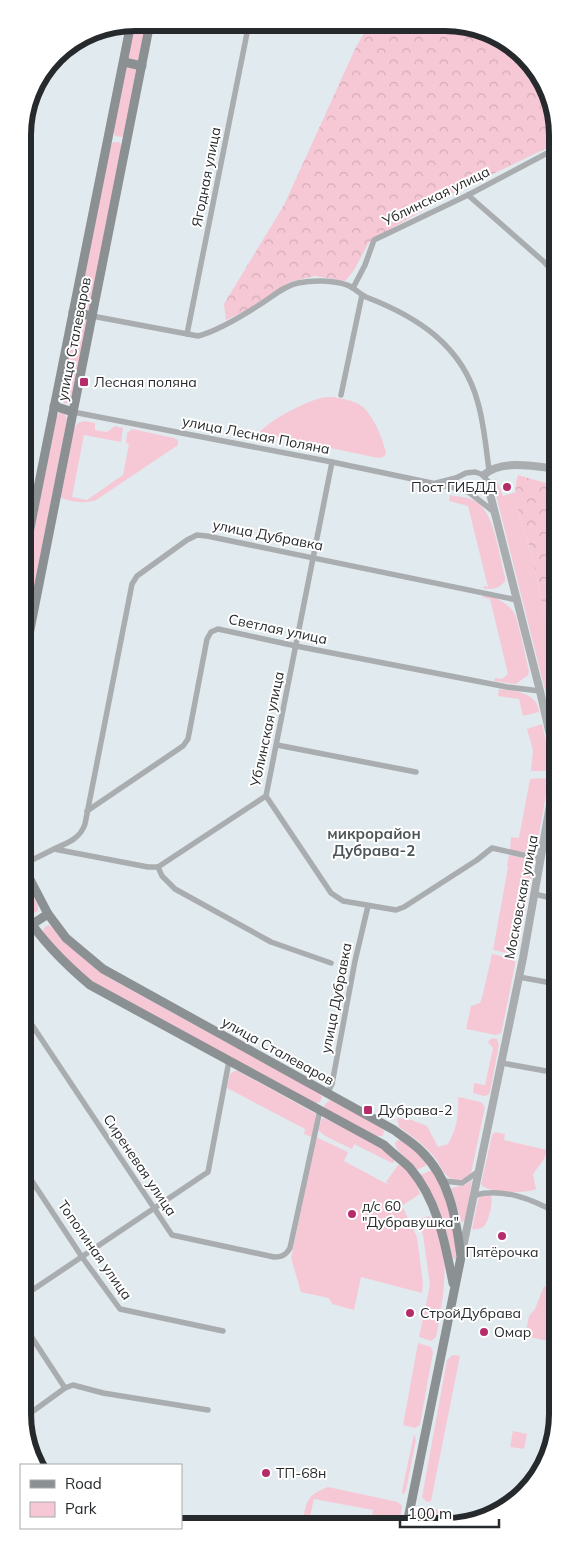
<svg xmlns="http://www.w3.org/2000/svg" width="580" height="1549" font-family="Mulish,sans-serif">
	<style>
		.green { fill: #f6c8d6 }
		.forest { fill: url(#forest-crowns) }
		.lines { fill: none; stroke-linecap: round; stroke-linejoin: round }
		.minor { stroke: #a9adaf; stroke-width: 5.5 }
		.tertiary { stroke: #a9adaf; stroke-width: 8 }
		.secondary { stroke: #8b9093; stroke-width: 9 }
		.poi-dot { fill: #b52c6b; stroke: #fff; stroke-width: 2 }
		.labels { text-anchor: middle; stroke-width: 4; stroke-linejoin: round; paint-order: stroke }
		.street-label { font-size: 14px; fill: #272a2c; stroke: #fff }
		.poi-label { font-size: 14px; fill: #272a2c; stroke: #fff; text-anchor: start }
		.neighbourhood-label { font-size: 15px; font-weight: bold; fill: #4e5559; stroke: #fff }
		.rim { fill: none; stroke: #272a2c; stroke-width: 6 }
	</style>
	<defs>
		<pattern id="forest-crowns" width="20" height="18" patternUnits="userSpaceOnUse" patternTransform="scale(1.25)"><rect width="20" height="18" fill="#f6c8d6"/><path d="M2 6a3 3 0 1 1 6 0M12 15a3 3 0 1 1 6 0" fill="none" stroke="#d3acb8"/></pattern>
	</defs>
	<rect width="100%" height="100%" fill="#e1eaee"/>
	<g class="green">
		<polygon points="135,23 147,23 140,61 137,63 127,58"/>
		<polygon points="128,65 138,70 126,132 122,137 115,136 113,129 126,67"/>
		<polygon points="114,142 119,142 123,148 91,307 87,312 79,309 78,303 110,145"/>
		<polygon points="79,317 85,318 88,323 72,398 69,403 64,403 61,395 75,320"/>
		<path d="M333 397C343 399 352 400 360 405 372 412 384 440 386 454L383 457 378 458 259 433C270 420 301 404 318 399 322 397 328 397 333 397Z"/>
		<polygon points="60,412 65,413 67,419 24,643 23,586 56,417"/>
		<path d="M85 421 95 423V430L107 432 115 426 123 428 121 442 84 435 72 497 87 500 123 475 129 444 126 443 127 433 132 429 174 438 178 440V445L96 500C84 504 72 502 61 498L60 496 73 431 78 423Z"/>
		<polygon points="496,478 503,496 516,492 519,514 532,556 556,671 556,734 493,483"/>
		<path d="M450 495C459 497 470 497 477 502 495 515 499 556 505 577V581C499 589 492 590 483 588L484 586 488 587 468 506 449 501Z"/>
		<path d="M483 594C493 596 506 602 513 611 518 618 526 659 529 671L528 675 516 684 494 681 495 678 502 679 508 674 490 599 482 597Z"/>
		<path d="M499 689C515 691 537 692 539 712L523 716 519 699 498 696Z"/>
		<polygon points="542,724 548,750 549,771 531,771 533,750 527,729"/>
		<polygon points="549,778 536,850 529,854 510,850 511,837 519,838 530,779"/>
		<polygon points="509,855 529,859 534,865 518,948 513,954 493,950 508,867 507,865"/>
		<path d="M24 878 38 905V911L32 914C20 907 24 891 24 878Z"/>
		<polygon points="48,925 54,928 64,941 98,971 111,979 319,1093 322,1097 320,1102 315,1103 94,983 56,949 43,933 44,928"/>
		<polygon points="492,954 510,958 515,961 515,965 502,1030 501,1033 496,1035 466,1029 471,1006 480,1003 483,994"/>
		<polygon points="492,1038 497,1039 499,1045 490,1092 488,1095 484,1096 473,1093 474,1083 485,1085 493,1048 488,1042"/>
		<polygon points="235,1071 238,1071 316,1114 312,1137 304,1134 305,1129 227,1088 230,1074"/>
		<path d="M458 1097 481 1102 485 1107 471 1173C466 1179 457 1183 450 1178 443 1174 440 1165 436 1159 426 1146 412 1136 399 1127L397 1118 412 1120 427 1126 438 1147 448 1144C457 1128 459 1115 458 1097Z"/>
		<polygon points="330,1100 382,1127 384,1132 382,1136 377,1136 325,1109 324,1105"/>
		<path d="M322 1118 326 1119C343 1128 386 1145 395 1161L392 1163 354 1144 352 1149 325 1136 318 1130Z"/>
		<path d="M495 1132 505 1134 504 1140 547 1150 544 1159 533 1174 536 1189C527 1194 489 1193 481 1185L492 1135Z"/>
		<polygon points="316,1137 348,1152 344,1161 385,1183 390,1184 386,1182 398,1165 402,1165 415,1180 420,1194 403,1205 399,1200 417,1237 423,1284 422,1293 361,1277 354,1310 332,1304 329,1298 301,1292 291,1258"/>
		<polygon points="398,1140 405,1141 429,1164 417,1170 397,1149 395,1143"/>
		<path d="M432 1170C444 1191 461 1235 456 1259H453C446 1229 438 1201 420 1175Z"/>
		<polygon points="472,1180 466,1218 462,1223 451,1188 465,1185"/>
		<path d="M489 1195 491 1196C493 1203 489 1222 483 1227 480 1229 475 1230 472 1229L478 1200 479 1197Z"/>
		<path d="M429 1216C432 1220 435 1224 438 1229 451 1257 442 1307 436 1337L431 1341 419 1337 430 1285 423 1235 417 1220Z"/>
		<polygon points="544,1286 557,1293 557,1343 525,1336 529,1316 535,1309"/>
		<polygon points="418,1343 431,1347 433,1352 420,1425 415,1428 403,1425"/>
		<polygon points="453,1355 460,1356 431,1501 427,1502 422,1497 447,1360"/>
		<polygon points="513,1431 527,1434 524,1449 510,1447"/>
		<polygon points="414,1434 416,1440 406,1490 403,1495 402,1491"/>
		<path d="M328 1487 398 1502 402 1506 399 1524H371L373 1510 314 1499 310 1516 304 1515C307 1497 311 1494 328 1487Z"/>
		<polygon points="421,1507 426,1507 440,1510 442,1515 440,1524 416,1524"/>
	</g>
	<g class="forest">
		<polygon points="369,24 467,25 524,55 555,113 555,144 447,196 369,242 353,272 345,281 315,276 290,282 254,307 226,320 224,304 284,205 355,49"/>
		<path d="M518 475 556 486V671C547 633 541 595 532 557 527 532 509 501 518 475Z"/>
	</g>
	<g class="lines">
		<g class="minor">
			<polyline points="468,195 543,261 556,275"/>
			<polyline points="353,288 365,265 374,240 468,195 555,149"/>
			<path d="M92 316 198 336C217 331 242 316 259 305 271 298 283 286 298 283 313 280 333 280 347 285 354 287 359 294 366 297 418 317 463 346 478 403 484 424 486 448 489 470"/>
			<polyline points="187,334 249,23"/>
			<polyline points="341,395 362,295"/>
			<polyline points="73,412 332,462 460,489"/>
			<polygon points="475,472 484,475 487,482 479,490 470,493 460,489 455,484 456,478 466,473"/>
			<polyline points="436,483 456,478"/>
			<polyline points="470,493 494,512"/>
			<polyline points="277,745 416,772"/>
			<polyline points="266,796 331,893 343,901 396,910 404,907 477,860 492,848 541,859"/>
			<polyline points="87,811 183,746 188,739 207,639 211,632 218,629 296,646 507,687 540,691"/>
			<path d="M54 849C67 843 80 839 85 824L132 584 137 576 187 540 197 535 207 536 517 600"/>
			<polyline points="24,864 54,849 148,867 158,867 266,796 332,462"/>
			<polyline points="158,867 162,876 175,889 271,942 331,963"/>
			<polyline points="534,894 556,899"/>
			<polyline points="519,977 557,984"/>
			<path d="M24 1013 172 1235 274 1257C282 1257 286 1255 290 1248L320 1110"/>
			<polyline points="502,1063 557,1073"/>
			<polyline points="327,1094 332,1084 355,961 368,906"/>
			<polyline points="24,1169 82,1257 120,1309 223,1331"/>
			<polyline points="444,1181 462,1183 479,1171"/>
			<path d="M475 1195C504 1188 532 1199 557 1213"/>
			<polyline points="25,1295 208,1172 229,1061"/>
			<polyline points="25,1327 65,1388 73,1385 103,1393 208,1410"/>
			<polyline points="25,1417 65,1388"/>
		</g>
		<g class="tertiary">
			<path d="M484 475C501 459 535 466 556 469"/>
			<polyline points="462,1252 523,958 555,777 553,748 540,691 487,482"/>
		</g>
		<g class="secondary">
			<polyline points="124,62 142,66"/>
			<polyline points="73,312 92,316"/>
			<polyline points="54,406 73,412"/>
			<polyline points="23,563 131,23"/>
			<polyline points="24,660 150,23"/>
			<path d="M24 868 48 914 66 938 103 969 394 1130C403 1137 413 1143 421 1151 450 1179 456 1218 461 1257L407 1524"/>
			<path d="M24 913C42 941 65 964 90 985L384 1145C392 1153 402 1160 410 1168 438 1201 445 1243 453 1283"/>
			<polyline points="31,925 48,914"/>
		</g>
	</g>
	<g class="poi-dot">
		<rect x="79" y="377" width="10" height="10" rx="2.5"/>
		<circle cx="507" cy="487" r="5"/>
		<rect x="363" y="1105" width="10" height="10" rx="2.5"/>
		<circle cx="352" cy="1214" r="5"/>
		<circle cx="502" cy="1236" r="5"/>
		<circle cx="410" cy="1313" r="5"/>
		<circle cx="484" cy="1332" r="5"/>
		<circle cx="266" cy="1473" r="5"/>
	</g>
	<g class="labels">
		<g class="street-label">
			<text transform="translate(206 177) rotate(-79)" y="5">Ягодная улица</text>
			<text transform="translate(436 196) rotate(-26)" y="5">Ублинская улица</text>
			<text transform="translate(74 339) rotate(-79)" y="5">улица Сталеваров</text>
			<text transform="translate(256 435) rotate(11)" y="5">улица Лесная Поляна</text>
			<text transform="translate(268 535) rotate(11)" y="5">улица Дубравка</text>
			<text transform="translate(278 629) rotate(12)" y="5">Светлая улица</text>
			<text transform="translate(267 729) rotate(-78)" y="5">Ублинская улица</text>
			<text transform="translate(521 897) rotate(-79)" y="5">Московская улица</text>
			<text transform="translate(336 998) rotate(-79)" y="5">улица Дубравка</text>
			<text transform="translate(278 1051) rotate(29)" y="5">улица Сталеваров</text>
			<text transform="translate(140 1165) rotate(56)" y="5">Сиреневая улица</text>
			<text transform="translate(95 1250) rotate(55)" y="5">Тополиная улица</text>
		</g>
		<g class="poi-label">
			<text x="94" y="387">Лесная поляна</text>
			<text x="497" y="492" text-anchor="end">Пост ГИБДД</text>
			<text x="378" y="1115">Дубрава-2</text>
			<text x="362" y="1211">д/с 60<tspan x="362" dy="16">"Дубравушка"</tspan></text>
			<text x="502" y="1257" text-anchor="middle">Пятёрочка</text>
			<text x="420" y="1318">СтройДубрава</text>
			<text x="494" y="1337">Омар</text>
			<text x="276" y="1478">ТП-68н</text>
		</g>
		<g class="neighbourhood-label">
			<text x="374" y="839">микрорайон<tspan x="374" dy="17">Дубрава-2</tspan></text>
		</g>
	</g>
	<path d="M0 0H580V1549H0ZM135 31H445A104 104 0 0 1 549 135V1414A104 104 0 0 1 445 1518H135A104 104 0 0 1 31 1414V135A104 104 0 0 1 135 31Z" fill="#fff" fill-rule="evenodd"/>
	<path class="rim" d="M135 31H445A104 104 0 0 1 549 135V1414A104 104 0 0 1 445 1518H135A104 104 0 0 1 31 1414V135A104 104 0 0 1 135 31Z"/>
	<rect x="20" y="1464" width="162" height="65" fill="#ffffff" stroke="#a9aaab"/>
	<rect x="30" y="1480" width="25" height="8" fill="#8b9093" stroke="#a9aaab"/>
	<text x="65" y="1489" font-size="15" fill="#272a2c">Road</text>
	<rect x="30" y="1502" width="25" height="15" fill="#f6c8d6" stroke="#a9aaab"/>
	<text x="65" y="1514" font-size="15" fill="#272a2c">Park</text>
	<path d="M400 1519v8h99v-8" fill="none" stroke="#272a2c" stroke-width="2.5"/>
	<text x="408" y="1519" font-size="15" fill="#272a2c" stroke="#ffffff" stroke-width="4" paint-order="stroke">100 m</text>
</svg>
